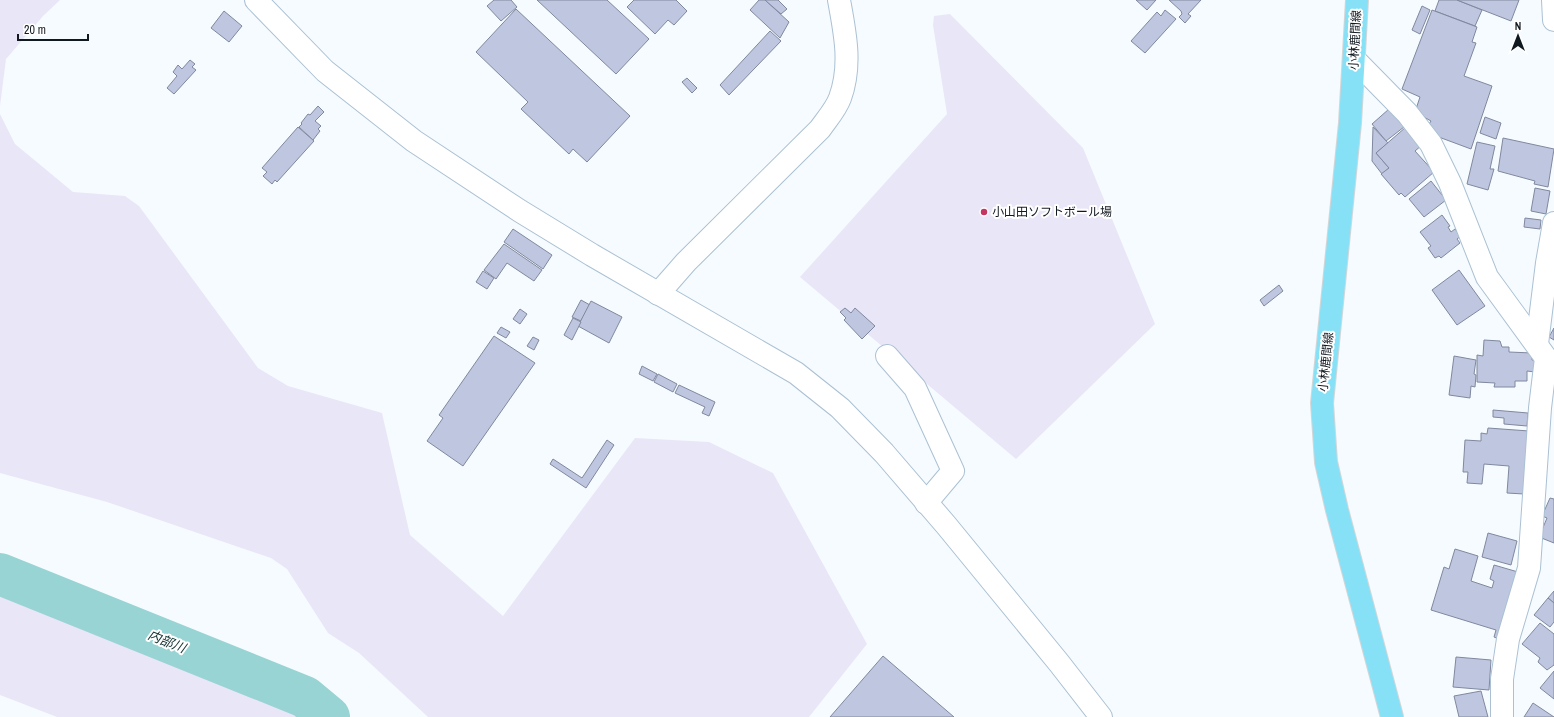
<svg xmlns="http://www.w3.org/2000/svg" width="1554" height="717" font-family="'Archivo Narrow','Noto Sans JP',sans-serif">
	<style>
		.green { fill: #e9e6f8 }
		.lines { fill: none; stroke-linecap: round; stroke-linejoin: round }
		.river { stroke: #98d4d3; stroke-width: 42 }
		.building { fill: #bec7df; stroke: #80889f }
		.minor-casing { stroke: #abc1d3; stroke-width: 24 }
		.major-casing { stroke: #d4d6d7; stroke-width: 24 }
		.minor { stroke: #fff; stroke-width: 22 }
		.major { stroke: #86e1f7; stroke-width: 22 }
		.poi-dot { fill: #c4365f; stroke: #fff; stroke-width: 1.5 }
		.labels { text-anchor: middle; stroke-width: 4; stroke-linejoin: round; paint-order: stroke }
		.street-label { font-size: 12px; fill: #111920; stroke: #fff }
		.poi-label { font-size: 12px; fill: #111920; stroke: #fff; text-anchor: start }
		.water-label { font-size: 13px; font-style: italic; fill: #113030; stroke: #fff }
	</style>
	<rect width="100%" height="100%" fill="#f6fbff"/>
	<g class="green">
		<polygon points="0,0 60,0 43,16 6,59 0,106"/>
		<polygon points="950,14 1083,148 1155,324 1016,459 800,277 947,114 933,25 934,16"/>
		<polygon points="0,114 15,144 73,192 125,196 139,206 258,368 288,386 382,413 410,535 503,616 635,438 709,442 773,473 867,644 809,717 428,717 359,653 328,633 287,569 271,558 107,502 0,473"/>
		<polygon points="0,585 127,631 306,717 57,717 0,695"/>
	</g>
	<g class="lines">
		<polyline class="river" points="0,574 305,697 329,717"/>
	</g>
	<g class="building">
		<polygon points="494,0 511,0 517,7 501,21 487,6"/>
		<polygon points="537,0 607,0 649,39 616,74"/>
		<polygon points="634,0 676,0 687,11 674,25 668,20 655,34 627,7"/>
		<polygon points="759,0 765,0 789,22 780,38 750,10"/>
		<polygon points="765,0 778,0 787,9 781,14"/>
		<polygon points="1136,0 1156,0 1147,10"/>
		<polygon points="1169,0 1201,0 1188,14 1191,16 1185,23 1179,17 1182,14 1181,11"/>
		<polygon points="1439,0 1457,0 1482,10 1475,26 1435,11"/>
		<polygon points="1457,0 1519,0 1511,21"/>
		<polygon points="1422,6 1430,10 1420,34 1412,30"/>
		<polygon points="516,9 630,116 587,162 573,149 569,154 521,109 528,102 476,52"/>
		<polygon points="1165,10 1176,19 1145,53 1131,41 1157,12 1161,16"/>
		<polygon points="1432,10 1477,27 1472,42 1476,43 1464,76 1492,86 1471,149 1436,136 1427,127 1431,121 1415,112 1420,97 1402,89"/>
		<polygon points="224,11 242,26 229,42 211,28"/>
		<polygon points="770,31 781,41 729,95 720,85"/>
		<polygon points="190,60 195,64 192,67 196,70 174,94 167,88 177,76 173,72 178,65 182,69"/>
		<polygon points="687,78 697,88 692,93 682,82"/>
		<polygon points="318,106 324,112 315,121 321,126 318,129 320,131 313,140 299,127 302,124 301,123 308,114 310,115"/>
		<polygon points="1389,109 1404,127 1386,141 1372,124"/>
		<polygon points="1485,117 1501,123 1496,139 1480,133"/>
		<polygon points="298,127 314,141 277,182 275,180 272,184 263,176 267,172 262,168"/>
		<polygon points="1373,127 1388,143 1376,153 1389,168 1382,174 1372,161"/>
		<polygon points="1406,127 1422,145 1415,151 1434,172 1405,197 1401,193 1399,195 1381,174 1389,168 1376,153"/>
		<polygon points="1503,138 1554,149 1548,187 1534,184 1535,181 1498,171"/>
		<polygon points="1477,142 1495,146 1490,169 1494,169 1488,190 1467,184"/>
		<polygon points="1431,181 1446,200 1424,217 1409,199"/>
		<polygon points="1535,188 1550,191 1546,214 1531,211"/>
		<polygon points="1442,215 1450,226 1448,227 1451,232 1455,229 1461,236 1457,239 1460,243 1441,258 1439,256 1435,258 1428,248 1431,246 1420,232"/>
		<polygon points="1525,218 1541,220 1540,229 1524,227"/>
		<polygon points="513,229 552,255 543,269 504,242"/>
		<polygon points="504,244 542,270 534,281 507,263 496,279 484,270"/>
		<polygon points="1459,270 1485,306 1457,325 1432,290"/>
		<polygon points="483,271 494,278 487,289 476,282"/>
		<polygon points="1279,285 1283,291 1264,306 1260,300"/>
		<polygon points="581,300 590,305 581,321 572,317"/>
		<polygon points="591,301 622,317 609,343 578,326"/>
		<polygon points="845,308 851,313 855,308 875,326 862,339 844,320 846,318 840,312"/>
		<polygon points="520,309 527,314 520,324 513,319"/>
		<polygon points="573,318 581,322 572,340 564,335"/>
		<polygon points="501,327 510,332 506,338 497,333"/>
		<polygon points="1554,328 1554,340 1549,337"/>
		<polygon points="494,336 535,363 463,466 427,441 443,418 439,415"/>
		<polygon points="533,337 539,340 534,350 527,346"/>
		<polygon points="1484,340 1500,341 1502,347 1509,347 1509,352 1532,353 1532,360 1536,360 1535,372 1527,371 1527,381 1515,381 1515,387 1494,387 1495,383 1477,382 1477,355 1483,356"/>
		<polygon points="1454,356 1476,360 1474,374 1476,375 1475,387 1471,386 1470,398 1449,395"/>
		<polygon points="642,366 657,374 653,381 639,374"/>
		<polygon points="658,374 677,384 673,392 654,382"/>
		<polygon points="679,385 715,402 709,416 702,413 705,407 675,393"/>
		<polygon points="1493,410 1528,413 1527,426 1504,424 1504,418 1493,417"/>
		<polygon points="1488,428 1529,431 1524,494 1507,493 1509,466 1484,464 1482,484 1467,483 1468,472 1463,472 1465,440 1481,441 1481,433 1487,434"/>
		<polygon points="607,440 614,445 586,488 550,464 553,459 582,478"/>
		<polygon points="1550,498 1554,499 1554,543 1539,537 1547,518 1542,516"/>
		<polygon points="1488,533 1517,541 1511,565 1482,557"/>
		<polygon points="1455,549 1478,556 1471,581 1492,588 1494,581 1490,579 1494,565 1518,572 1499,639 1494,637 1496,630 1431,610 1444,567 1449,569"/>
		<polygon points="1554,591 1554,603 1548,598"/>
		<polygon points="1548,598 1554,603 1554,622 1550,627 1534,615"/>
		<polygon points="1540,623 1554,634 1554,665 1547,670 1538,662 1540,658 1522,644"/>
		<polygon points="883,656 954,717 830,717"/>
		<polygon points="1456,657 1491,660 1489,690 1453,687"/>
		<polygon points="1554,671 1554,699 1540,688"/>
		<polygon points="1481,691 1488,717 1459,717 1454,696"/>
		<polygon points="1533,703 1554,717 1524,717"/>
	</g>
	<g class="lines">
		<defs>
			<g id="minor">
				<polyline points="256,0 325,71 414,141 520,211 592,255 796,373 840,408 884,453 946,525 1059,663 1101,717"/>
				<polyline points="1553,0 1554,20"/>
				<polyline points="1354,59 1407,113 1431,144 1450,183 1487,277 1546,358 1540,408 1529,568 1508,639 1502,679 1502,717"/>
				<path d="M658 294 686 262 820 129C827 119 836 109 840 98 852 65 845 33 839 0"/>
				<polyline points="1537,344 1547,263 1554,223"/>
				<polyline points="887,356 915,388 953,471 926,503"/>
			</g>
			<polyline id="major" points="1357,0 1350,123 1322,403 1326,462 1337,510 1392,717"/>
		</defs>
		<use href="#minor" class="minor-casing"/>
		<use href="#major" class="major-casing"/>
		<use href="#minor" class="minor"/>
		<use href="#major" class="major"/>
	</g>
	<circle class="poi-dot" cx="984" cy="212" r="4"/>
	<g class="labels">
		<g class="street-label">
			<text transform="translate(1355 40) rotate(-87)" y="4">小林鹿間線</text>
			<text transform="translate(1326 362) rotate(-84)" y="4">小林鹿間線</text>
		</g>
		<g class="poi-label">
			<text x="992" y="216">小山田ソフトボール場</text>
		</g>
		<g class="water-label">
			<text transform="translate(167 641) rotate(22)" y="5">内部川</text>
		</g>
	</g>
	<g transform="translate(1518 36)" stroke="#ffffff" stroke-width="3" paint-order="stroke">
	<path d="M0-3L7 15L0 10L-7 15Z" fill="#111920"/>
	<text y="-6" font-size="11" font-weight="bold" text-anchor="middle" fill="#111920">N</text>
	</g>
	<path d="M18 34v6h70v-6" fill="none" stroke="#111920" stroke-width="2"/>
	<text x="24" y="34" font-size="12" fill="#111920" stroke="#ffffff" stroke-width="3" paint-order="stroke">20 m</text>
</svg>
